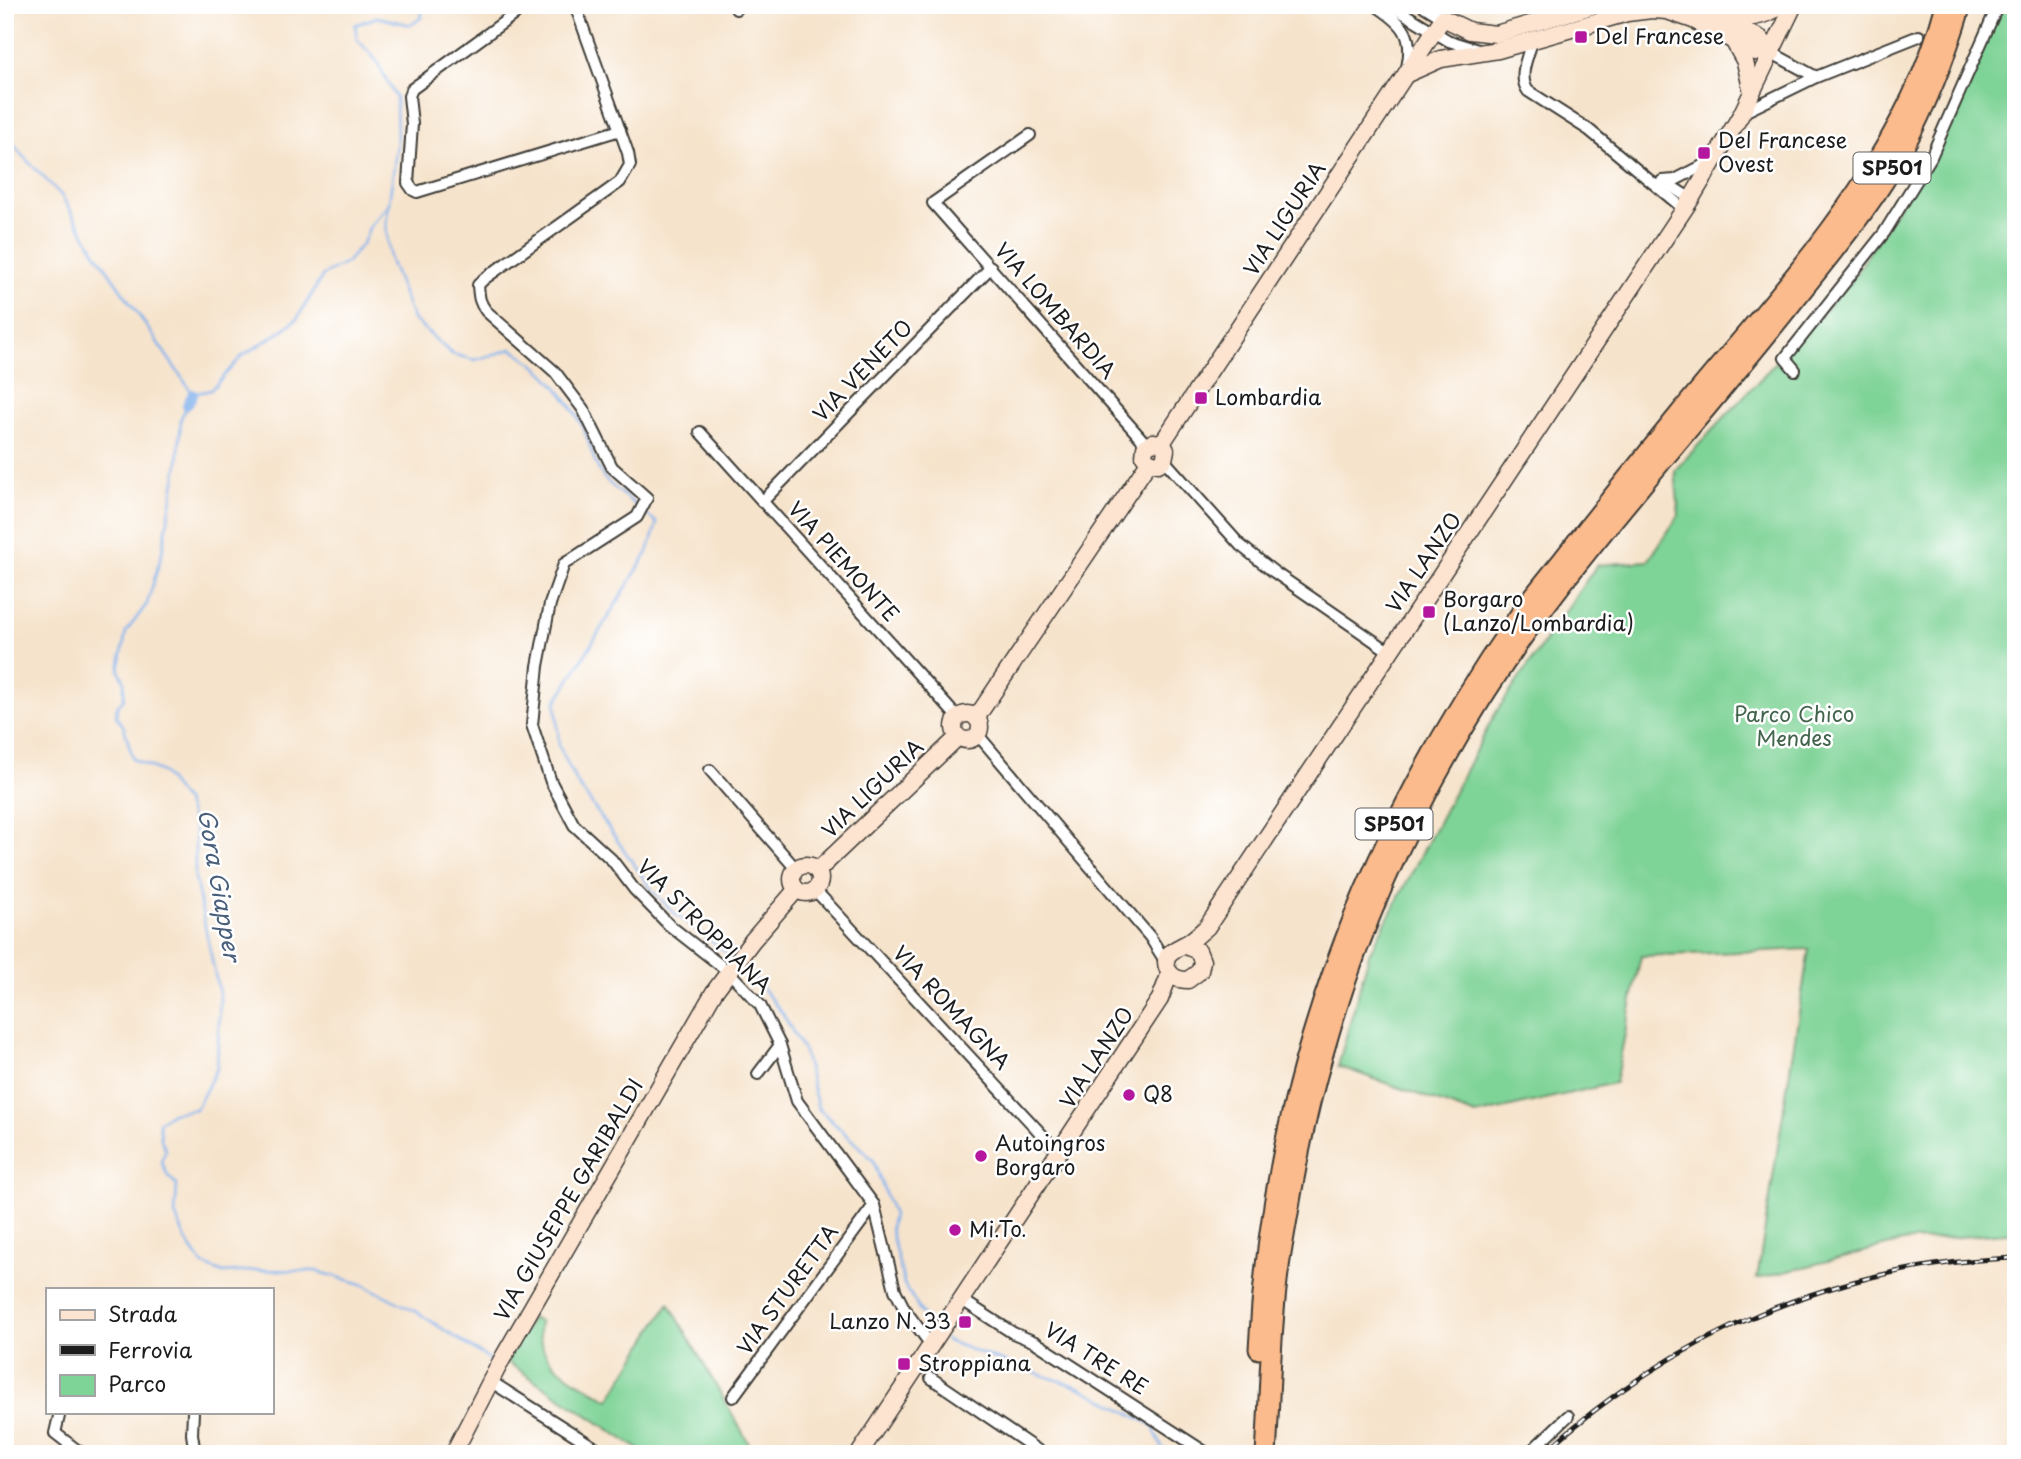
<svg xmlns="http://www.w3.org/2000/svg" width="2021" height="1459" font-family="'Playpen Sans',sans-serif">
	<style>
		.green { fill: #7ed396; stroke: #4d7859; stroke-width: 2 }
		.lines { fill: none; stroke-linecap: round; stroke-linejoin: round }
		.stream { stroke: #80b1ec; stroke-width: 2.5 }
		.canal { stroke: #80b1ec; stroke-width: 10 }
		.street-casing { stroke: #3d3a36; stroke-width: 14 }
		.secondary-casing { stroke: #3d3a36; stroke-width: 19 }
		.highway-casing { stroke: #3d3a36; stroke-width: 23 }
		.street { stroke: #fff; stroke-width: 10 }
		.secondary { stroke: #fde4d1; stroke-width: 16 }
		.highway { stroke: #fbbb8c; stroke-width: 19 }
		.rail-casing { stroke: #1c1c1c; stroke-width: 5 }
		.rail { stroke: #fff; stroke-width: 2.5; stroke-dasharray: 8; stroke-linecap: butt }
		.poi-dot { fill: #b5179e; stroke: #fff; stroke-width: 2.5 }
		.labels { text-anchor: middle; stroke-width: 5; stroke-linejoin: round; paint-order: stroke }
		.shield { fill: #fff; stroke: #606060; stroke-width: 2 }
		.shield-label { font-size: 19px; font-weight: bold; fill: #1c1c1c }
		.poi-label { font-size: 21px; fill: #1c1c1c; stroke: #fff; text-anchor: start }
		.street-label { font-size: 21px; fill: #1c1c1c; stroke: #fff }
		.park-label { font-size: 21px; fill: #43654d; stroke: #fff }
		.water-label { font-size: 23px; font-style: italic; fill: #495f7a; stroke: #fff }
	</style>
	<rect width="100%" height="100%" fill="#fff"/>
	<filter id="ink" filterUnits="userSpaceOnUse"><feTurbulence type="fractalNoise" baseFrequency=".0143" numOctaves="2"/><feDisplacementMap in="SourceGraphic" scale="14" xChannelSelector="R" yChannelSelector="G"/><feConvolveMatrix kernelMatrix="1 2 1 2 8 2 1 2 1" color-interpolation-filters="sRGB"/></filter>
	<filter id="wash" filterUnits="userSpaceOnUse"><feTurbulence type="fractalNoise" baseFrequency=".00686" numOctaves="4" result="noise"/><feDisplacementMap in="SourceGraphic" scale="28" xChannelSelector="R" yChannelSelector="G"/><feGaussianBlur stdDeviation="1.57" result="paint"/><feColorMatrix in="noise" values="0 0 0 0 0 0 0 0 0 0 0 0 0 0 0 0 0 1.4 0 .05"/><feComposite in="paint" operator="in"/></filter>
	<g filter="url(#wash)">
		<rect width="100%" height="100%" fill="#f6e3cb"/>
		<g class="green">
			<polygon points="2012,5 2016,5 2016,1232 1902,1242 1757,1279 1809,949 1641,956 1615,1083 1476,1115 1338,1066 1369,954 1495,714 1597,565 1648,561 1679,515 1675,470 1851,282 1945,131 1998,12"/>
			<path d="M669 1303 755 1454H646L507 1362 532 1318 540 1322C533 1365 579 1381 609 1400Z"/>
		</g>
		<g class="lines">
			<g class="stream">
				<path d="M421 5 422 17 411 25 377 17 355 25 357 39 376 60 396 98 397 144 386 225 390 260 413 319 452 354 475 360 512 349C542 366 570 398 584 430 591 446 594 467 606 480 614 489 626 496 635 505"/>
				<polyline points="5,130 20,153 61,195 96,253 193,394 211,390 242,356 280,332 297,319 323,275 346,263 363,243 370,226 388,205"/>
				<polyline points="187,405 181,418 178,464 162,553 147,604 126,632 119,670 124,680 124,698 117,707 116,716 124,727 133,759 162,772 186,803 195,829 195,878 220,998 217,1068 196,1109 172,1113 159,1122 161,1139 166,1150 161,1161 168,1176 177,1185 175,1215 187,1242 202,1264 223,1273 262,1270 316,1271 362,1284 417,1312 490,1360"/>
				<polyline points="646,514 657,523 648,552 556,702 559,746 577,783 652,890 674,913 727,953"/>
				<polyline points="745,967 783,1014 804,1052 818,1108 873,1160 893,1215 890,1228 904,1284 930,1327"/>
				<polyline points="945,1340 1012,1365 1081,1388 1152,1425 1165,1454"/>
			</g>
			<polyline class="canal" points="187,405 193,394"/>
		</g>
	</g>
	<g filter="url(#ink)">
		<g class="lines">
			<defs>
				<g id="street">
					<polyline points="527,5 412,89 409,96 412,124 408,183 413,190 417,192 620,130"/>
					<path d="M575 5 628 153 630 165 620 182 484 279 478 285C479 297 479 302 486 311L555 372 583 409 612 467 647 498 637 517 564 564 550 604 538 666 532 725 551 782 574 825 612 860 634 889 669 925 729 972 760 1005 780 1045 797 1101 874 1205 895 1290 905 1310 931 1345"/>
					<path d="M1375 5C1401 22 1415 33 1407 67"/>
					<polyline points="1390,5 1449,41 1478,50"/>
					<polyline points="1422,5 1443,18"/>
					<polyline points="736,9 737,5"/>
					<path d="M1532 42C1527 58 1518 77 1528 91L1589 130 1684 209"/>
					<polyline points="1772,53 1816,77"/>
					<polyline points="1742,113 1816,77 1919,36"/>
					<polyline points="1030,135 933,203 1147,445"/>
					<polyline points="1662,181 1675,180 1710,162"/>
					<polyline points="1663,181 1691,199"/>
					<polyline points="1795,370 1785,358 1884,233 1931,157 1998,5"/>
					<polyline points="700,432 958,718"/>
					<polyline points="1164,460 1240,545 1274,572 1390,652"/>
					<polyline points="762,502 991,267"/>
					<polyline points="978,735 1150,937 1167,964"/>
					<polyline points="710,770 796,869"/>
					<polyline points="815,890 1059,1153"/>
					<polyline points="758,1074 780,1045"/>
					<polyline points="962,1300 1013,1333 1035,1342 1208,1454"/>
					<polyline points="931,1378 1043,1454"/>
					<polyline points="490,1381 605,1454"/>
					<polyline points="733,1397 874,1205"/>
					<polyline points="60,1412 55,1433 82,1454"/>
					<polyline points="193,1412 192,1434 195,1454"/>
					<polyline points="1528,1454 1568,1416"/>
				</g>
				<g id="secondary">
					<polyline points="1697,5 1761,39 1772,53"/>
					<path d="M1725 15C1748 20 1763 18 1783 5"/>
					<polyline points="1734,42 1745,62 1752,92"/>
					<polyline points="1407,74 1441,59 1498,50 1627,13 1652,10 1667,11 1693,20 1755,52 1772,53"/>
					<polyline points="1162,443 1443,18 1470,31 1496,34 1595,5"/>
					<polyline points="1149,462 1158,464 1164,460 1166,450 1162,443"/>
					<polyline points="1149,462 1144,456 1145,447 1153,442 1162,443"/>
					<circle cx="967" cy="727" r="13"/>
					<polyline points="976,718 1149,462"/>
					<circle cx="806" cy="879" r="14"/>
					<polyline points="817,871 958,737"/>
					<path d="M1183 945 1198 951 1202 961 1200 971 1188 980C1179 980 1172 978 1168 970 1160 952 1178 949 1189 942 1195 938 1201 932 1207 927L1691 199 1742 113 1794 5"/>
					<polyline points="453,1454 501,1361 714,992 752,941 796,890"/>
					<polyline points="859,1454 1160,999 1170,973"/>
				</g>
				<g id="highway">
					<path d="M1259 1349C1273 1079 1362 843 1515 622 1529 601 1546 581 1562 561 1600 512 1639 464 1678 416 1782 289 1903 168 1946 5"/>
					<path d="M1266 1454C1270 1396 1270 1338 1277 1281 1280 1256 1285 1231 1289 1207 1329 962 1429 746 1586 553 1658 463 1735 376 1806 285 1840 242 1876 199 1902 150 1927 104 1946 55 1961 5"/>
				</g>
			</defs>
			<use href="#street" class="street-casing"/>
			<use href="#secondary" class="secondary-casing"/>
			<use href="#highway" class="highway-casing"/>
			<use href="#street" class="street"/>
			<use href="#secondary" class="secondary"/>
			<use href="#highway" class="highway"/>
			<defs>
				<path id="rail" d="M1543 1454C1672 1335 1839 1263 2016 1258"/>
			</defs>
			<use href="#rail" class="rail-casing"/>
			<use href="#rail" class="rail"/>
		</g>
	</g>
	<g class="poi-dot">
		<rect x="1574" y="30" width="14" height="14" rx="3.5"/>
		<rect x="1697" y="146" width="14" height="14" rx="3.5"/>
		<rect x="1194" y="391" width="14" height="14" rx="3.5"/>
		<rect x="1422" y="605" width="14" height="14" rx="3.5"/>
		<circle cx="1129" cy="1095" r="7"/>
		<circle cx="981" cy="1156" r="7"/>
		<circle cx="955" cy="1230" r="7"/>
		<rect x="958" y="1315" width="14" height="14" rx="3.5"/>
		<rect x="897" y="1357" width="14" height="14" rx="3.5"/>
	</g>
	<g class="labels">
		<g class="shield">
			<rect x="1853.5" y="152.5" width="77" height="31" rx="5"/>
			<rect x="1355.5" y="808.5" width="77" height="31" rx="5"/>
		</g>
		<g class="shield-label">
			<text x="1892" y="175">SP501</text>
			<text x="1394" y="831">SP501</text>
		</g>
		<g class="poi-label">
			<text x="1595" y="44">Del Francese</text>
			<text x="1718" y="148">Del Francese<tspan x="1718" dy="24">Ovest</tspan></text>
			<text x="1215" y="405">Lombardia</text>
			<text x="1443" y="607">Borgaro<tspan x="1443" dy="24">(Lanzo/Lombardia)</tspan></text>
			<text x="1143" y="1102">Q8</text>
			<text x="995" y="1151">Autoingros<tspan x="995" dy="24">Borgaro</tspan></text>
			<text x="969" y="1237">Mi.To.</text>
			<text x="951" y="1329" text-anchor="end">Lanzo N. 33</text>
			<text x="918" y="1371">Stroppiana</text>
		</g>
		<g class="street-label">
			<text transform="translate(1285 219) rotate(-57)" y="7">VIA LIGURIA</text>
			<text transform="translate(1055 311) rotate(49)" y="7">VIA LOMBARDIA</text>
			<text transform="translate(863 371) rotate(-46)" y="7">VIA VENETO</text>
			<text transform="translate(843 562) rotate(48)" y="7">VIA PIEMONTE</text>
			<text transform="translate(1424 563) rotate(-56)" y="7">VIA LANZO</text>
			<text transform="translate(873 789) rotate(-44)" y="7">VIA LIGURIA</text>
			<text transform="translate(704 927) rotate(45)" y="7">VIA STROPPIANA</text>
			<text transform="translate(951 1008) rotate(47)" y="7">VIA ROMAGNA</text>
			<text transform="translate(1097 1058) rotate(-57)" y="7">VIA LANZO</text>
			<text transform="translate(569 1200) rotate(-60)" y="7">VIA GIUSEPPE GARIBALDI</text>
			<text transform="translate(788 1290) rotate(-54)" y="7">VIA STURETTA</text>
			<text transform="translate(1096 1359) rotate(32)" y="7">VIA TRE RE</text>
		</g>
		<g class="park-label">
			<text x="1794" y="722">Parco Chico<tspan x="1794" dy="24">Mendes</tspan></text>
		</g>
		<g class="water-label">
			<text transform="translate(219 885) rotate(80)" y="8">Gora Giapper</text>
		</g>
	</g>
	<rect width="2021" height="1459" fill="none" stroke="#fff" stroke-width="28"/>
	<rect x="46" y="1288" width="228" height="126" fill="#ffffff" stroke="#a4a4a4" stroke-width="2"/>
	<rect x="60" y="1310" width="35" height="10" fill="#fde4d1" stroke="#a4a4a4" stroke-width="2"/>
	<text x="108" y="1322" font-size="21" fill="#1c1c1c">Strada</text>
	<rect x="60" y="1345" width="35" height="10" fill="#1c1c1c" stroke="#a4a4a4" stroke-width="2"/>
	<text x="108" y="1358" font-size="21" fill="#1c1c1c">Ferrovia</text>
	<rect x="60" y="1375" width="35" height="21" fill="#7ed396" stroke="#a4a4a4" stroke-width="2"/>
	<text x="108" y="1392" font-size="21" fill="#1c1c1c">Parco</text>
</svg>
